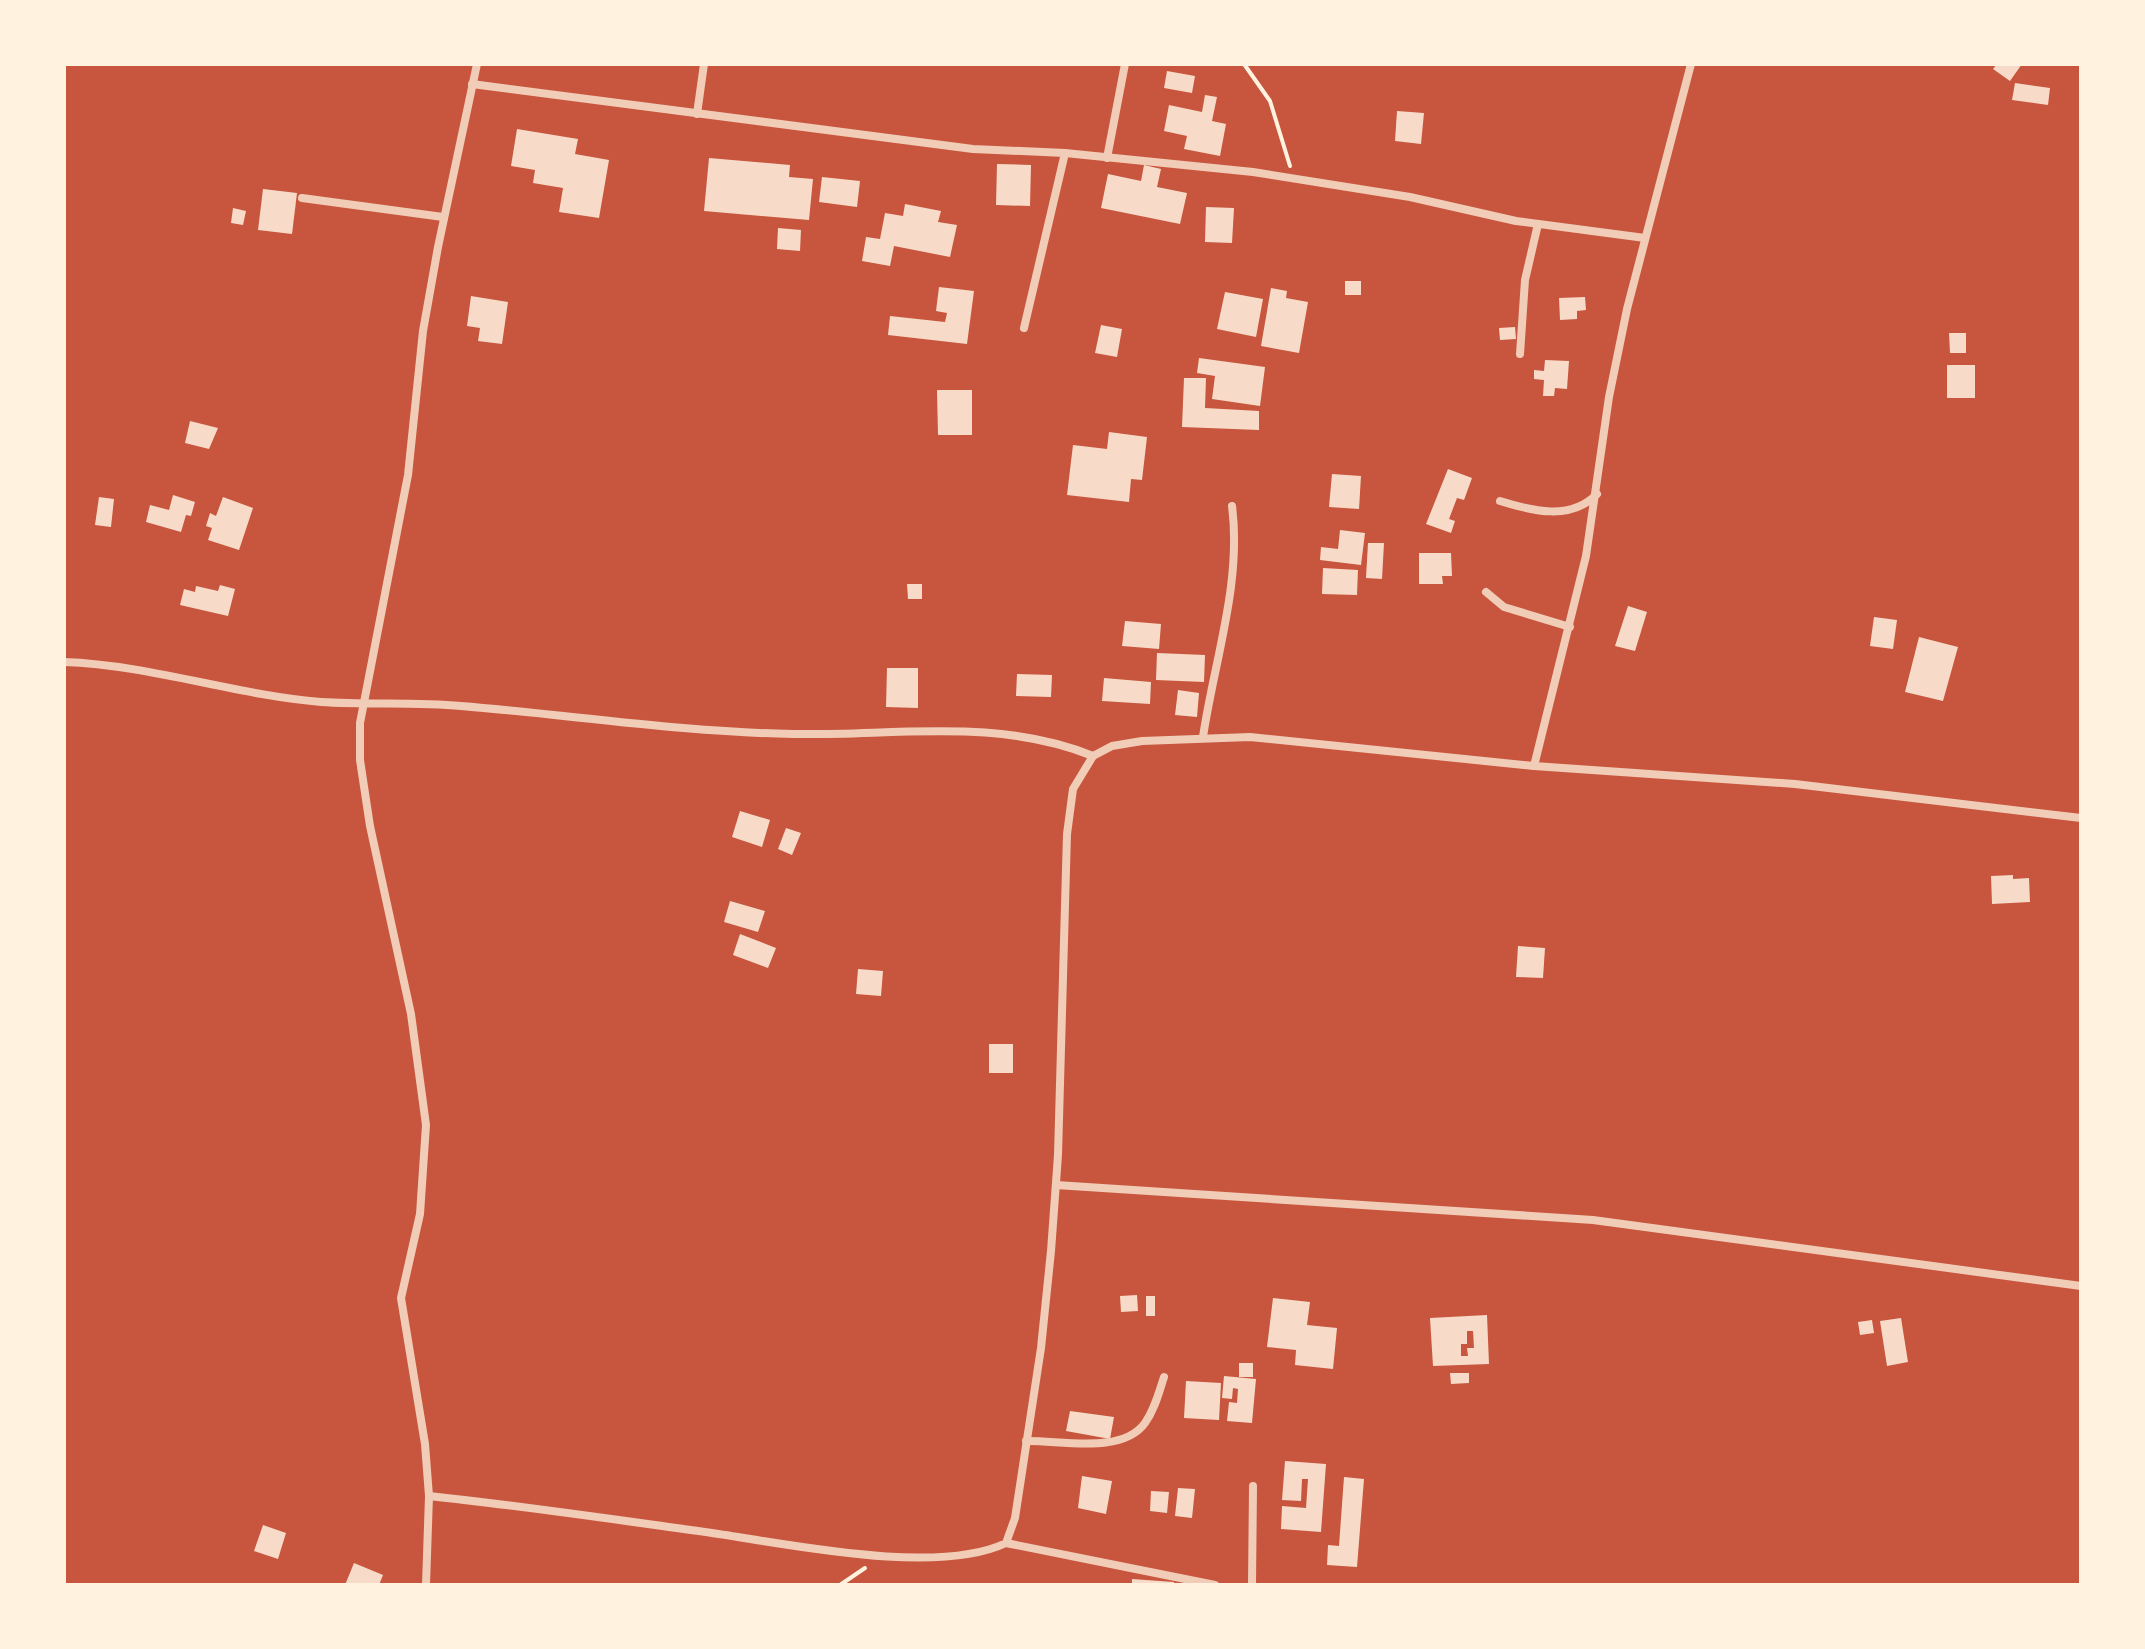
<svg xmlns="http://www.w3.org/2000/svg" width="2145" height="1649" font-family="Roboto,sans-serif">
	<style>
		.building { fill: #f7dbc8; fill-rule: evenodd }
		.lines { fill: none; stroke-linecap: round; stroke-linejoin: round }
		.path { stroke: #fff3e0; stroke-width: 4 }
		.minor { stroke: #f1ccb7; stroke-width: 8 }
	</style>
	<rect width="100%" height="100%" fill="#c8553d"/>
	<g class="building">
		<polygon points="1997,64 2022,64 2010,81 1993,69"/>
		<polygon points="1167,71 1195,76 1192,93 1164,88"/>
		<polygon points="2015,83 2050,88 2048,105 2012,100"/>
		<polygon points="1205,95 1217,97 1212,121 1226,124 1220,156 1184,149 1187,136 1164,131 1169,105 1202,112"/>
		<polygon points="1397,111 1424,113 1421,144 1395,141"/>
		<polygon points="517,129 578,139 575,154 609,160 599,218 559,212 563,188 533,183 535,170 511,166"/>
		<polygon points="709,158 790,165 789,177 813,179 809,220 704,211"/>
		<polygon points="997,164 1031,165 1030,206 996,205"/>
		<polygon points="1144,165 1161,169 1157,187 1187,193 1180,224 1101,208 1108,174 1141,181"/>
		<polygon points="822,177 860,181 857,207 819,202"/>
		<polygon points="263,189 297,193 292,234 258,230"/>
		<polygon points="905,204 941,211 938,222 957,225 950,257 894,246 890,266 862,261 866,237 880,239 885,213 903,216"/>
		<polygon points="1206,207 1234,208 1232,243 1205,242"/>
		<polygon points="233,208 246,211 243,225 231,223"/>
		<polygon points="778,228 801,230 800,251 777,249"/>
		<rect x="1345" y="281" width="16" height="14"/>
		<polygon points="939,287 974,291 967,344 888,335 890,316 945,322 947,313 936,311"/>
		<polygon points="1271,288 1287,291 1286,298 1308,302 1299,353 1261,346"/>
		<polygon points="1225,292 1263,299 1256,337 1217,329"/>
		<polygon points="471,296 508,302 502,344 478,341 480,328 467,326"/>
		<polygon points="1585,297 1586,310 1577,311 1577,319 1560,320 1559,298"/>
		<polygon points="1101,325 1122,329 1117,357 1095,353"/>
		<polygon points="1515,327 1516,339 1500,340 1499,328"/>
		<polygon points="1949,333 1966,333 1966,353 1950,353"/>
		<polygon points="1199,358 1265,367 1260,406 1212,399 1215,376 1197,373"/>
		<polygon points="1545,360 1569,361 1567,389 1555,388 1554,396 1543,396 1544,380 1534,379 1534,370 1544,371"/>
		<rect x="1947" y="365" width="28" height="33"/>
		<polygon points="1184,378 1206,378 1205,408 1259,411 1259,430 1182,427"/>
		<polygon points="937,390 972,390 972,435 938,435"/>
		<polygon points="190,421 218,428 209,449 185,443"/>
		<polygon points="1109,432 1147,437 1142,480 1131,479 1129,502 1067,495 1073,445 1107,449"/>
		<polygon points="1448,469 1472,478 1464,500 1457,498 1449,519 1455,521 1451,533 1426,524"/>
		<polygon points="1332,474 1361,476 1359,509 1329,507"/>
		<polygon points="173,495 195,502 191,516 186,515 181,532 146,522 150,505 169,510"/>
		<polygon points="99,497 114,499 111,527 95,525"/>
		<polygon points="223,497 253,508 239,550 208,540 212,528 206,526 210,513 216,516"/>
		<polygon points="1340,530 1365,533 1361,565 1320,560 1321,547 1338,549"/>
		<polygon points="1368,543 1384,543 1382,579 1366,578"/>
		<polygon points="1419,553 1451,553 1452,576 1442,576 1443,584 1419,584"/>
		<polygon points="1323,568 1358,570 1357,595 1322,594"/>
		<polygon points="907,584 922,584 922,599 908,599"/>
		<polygon points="220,585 235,589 228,616 180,605 184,589 195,592 196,586 218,591"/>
		<polygon points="1628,606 1647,612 1635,651 1615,646"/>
		<polygon points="1874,617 1897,620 1893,649 1870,646"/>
		<polygon points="1125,621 1161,624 1159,649 1122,646"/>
		<polygon points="1919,637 1958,647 1943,701 1905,692"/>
		<polygon points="1157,653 1205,655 1204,682 1156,680"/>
		<polygon points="887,668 918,668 918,708 886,707"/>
		<polygon points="1017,674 1052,675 1051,697 1016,696"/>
		<polygon points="1104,678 1151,682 1150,704 1102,701"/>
		<polygon points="1178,690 1199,693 1197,717 1175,715"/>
		<polygon points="740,811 770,820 762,847 732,837"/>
		<polygon points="786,828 801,833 792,855 778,849"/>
		<polygon points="2013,875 2013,879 2029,878 2030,902 1992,904 1991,876"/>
		<polygon points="730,901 765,911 758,932 724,922"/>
		<polygon points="740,934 776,948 768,968 733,955"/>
		<polygon points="1518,946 1545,948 1543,978 1516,977"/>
		<polygon points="858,969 883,971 881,996 856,994"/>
		<rect x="989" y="1044" width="24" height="29"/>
		<polygon points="1137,1295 1138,1311 1121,1312 1120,1296"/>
		<rect x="1146" y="1296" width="9" height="20"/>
		<polygon points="1273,1298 1310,1302 1307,1325 1337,1328 1333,1369 1295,1365 1296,1350 1267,1347"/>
		<path d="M1487 1315 1489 1364 1433 1366 1430 1318ZM1467 1331H1473L1474 1348H1467L1468 1356H1461V1344H1467Z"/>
		<polygon points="1901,1318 1908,1362 1887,1366 1880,1321"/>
		<polygon points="1872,1320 1874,1333 1860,1335 1858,1322"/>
		<rect x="1239" y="1363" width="14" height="14"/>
		<polygon points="1450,1373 1469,1373 1469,1383 1451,1384"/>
		<polygon points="1224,1376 1256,1379 1252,1423 1227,1421 1229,1402 1237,1403 1238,1389 1233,1388 1232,1399 1222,1398"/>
		<polygon points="1186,1381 1221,1383 1219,1420 1184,1418"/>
		<polygon points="1070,1411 1114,1417 1110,1439 1066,1431"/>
		<polygon points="1285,1461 1326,1464 1321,1532 1281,1529 1282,1506 1306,1508 1308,1479 1302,1479 1301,1501 1282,1500"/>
		<polygon points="1082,1476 1112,1481 1106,1514 1078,1508"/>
		<polygon points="1344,1477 1364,1479 1357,1567 1327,1565 1328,1545 1339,1546"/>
		<polygon points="1178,1488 1195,1489 1192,1518 1175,1516"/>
		<polygon points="1151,1491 1169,1492 1167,1513 1150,1511"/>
		<polygon points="263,1525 286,1533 278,1559 254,1551"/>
		<polygon points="354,1563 383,1575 379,1585 345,1585"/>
		<polygon points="1132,1579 1174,1582 1174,1585 1132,1585"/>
	</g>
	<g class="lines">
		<g class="path">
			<polyline points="1244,64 1270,101 1290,166"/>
			<polyline points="840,1585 865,1568"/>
		</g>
		<g class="minor">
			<polyline points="472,84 973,149 1065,153 1253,172 1410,197 1516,221 1645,238"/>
			<polyline points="697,114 704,64"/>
			<polyline points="1107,158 1125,64"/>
			<polyline points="302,198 443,217"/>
			<polyline points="1024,328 1065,153"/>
			<polyline points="1520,354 1525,280 1538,224"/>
			<path d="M1500 501C1532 511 1571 521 1597 494"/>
			<polyline points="1486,592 1504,607 1570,627"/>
			<path d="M64 662C151 665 235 695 321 702 368 705 414 702 461 706 571 715 681 732 793 734 893 736 998 717 1093 756"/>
			<path d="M1203 737C1214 662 1242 583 1232 506"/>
			<polyline points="1534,766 1586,556 1609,397 1627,309 1691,64"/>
			<polyline points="1056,1185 1593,1220 2081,1286"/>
			<path d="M1026 1441C1060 1440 1122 1455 1145 1423 1155 1409 1159 1392 1164 1377"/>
			<path d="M429 1496C523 1506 618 1520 712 1533 788 1544 937 1576 1006 1543L1015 1518 1041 1348 1051 1251 1058 1155 1067 834 1073 789 1093 756 1112 746 1142 741 1250 737 1534 766 1795 784 2081 818"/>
			<polyline points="1006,1543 1215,1585"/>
			<polyline points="426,1585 429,1496 425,1444 401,1298 420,1214 426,1125 411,1014 370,826 360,760 360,723 408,475 423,331 438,247 477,64"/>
			<polyline points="1252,1585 1253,1486"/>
		</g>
	</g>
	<rect width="2145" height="1649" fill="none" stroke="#fff3e0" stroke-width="132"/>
</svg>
